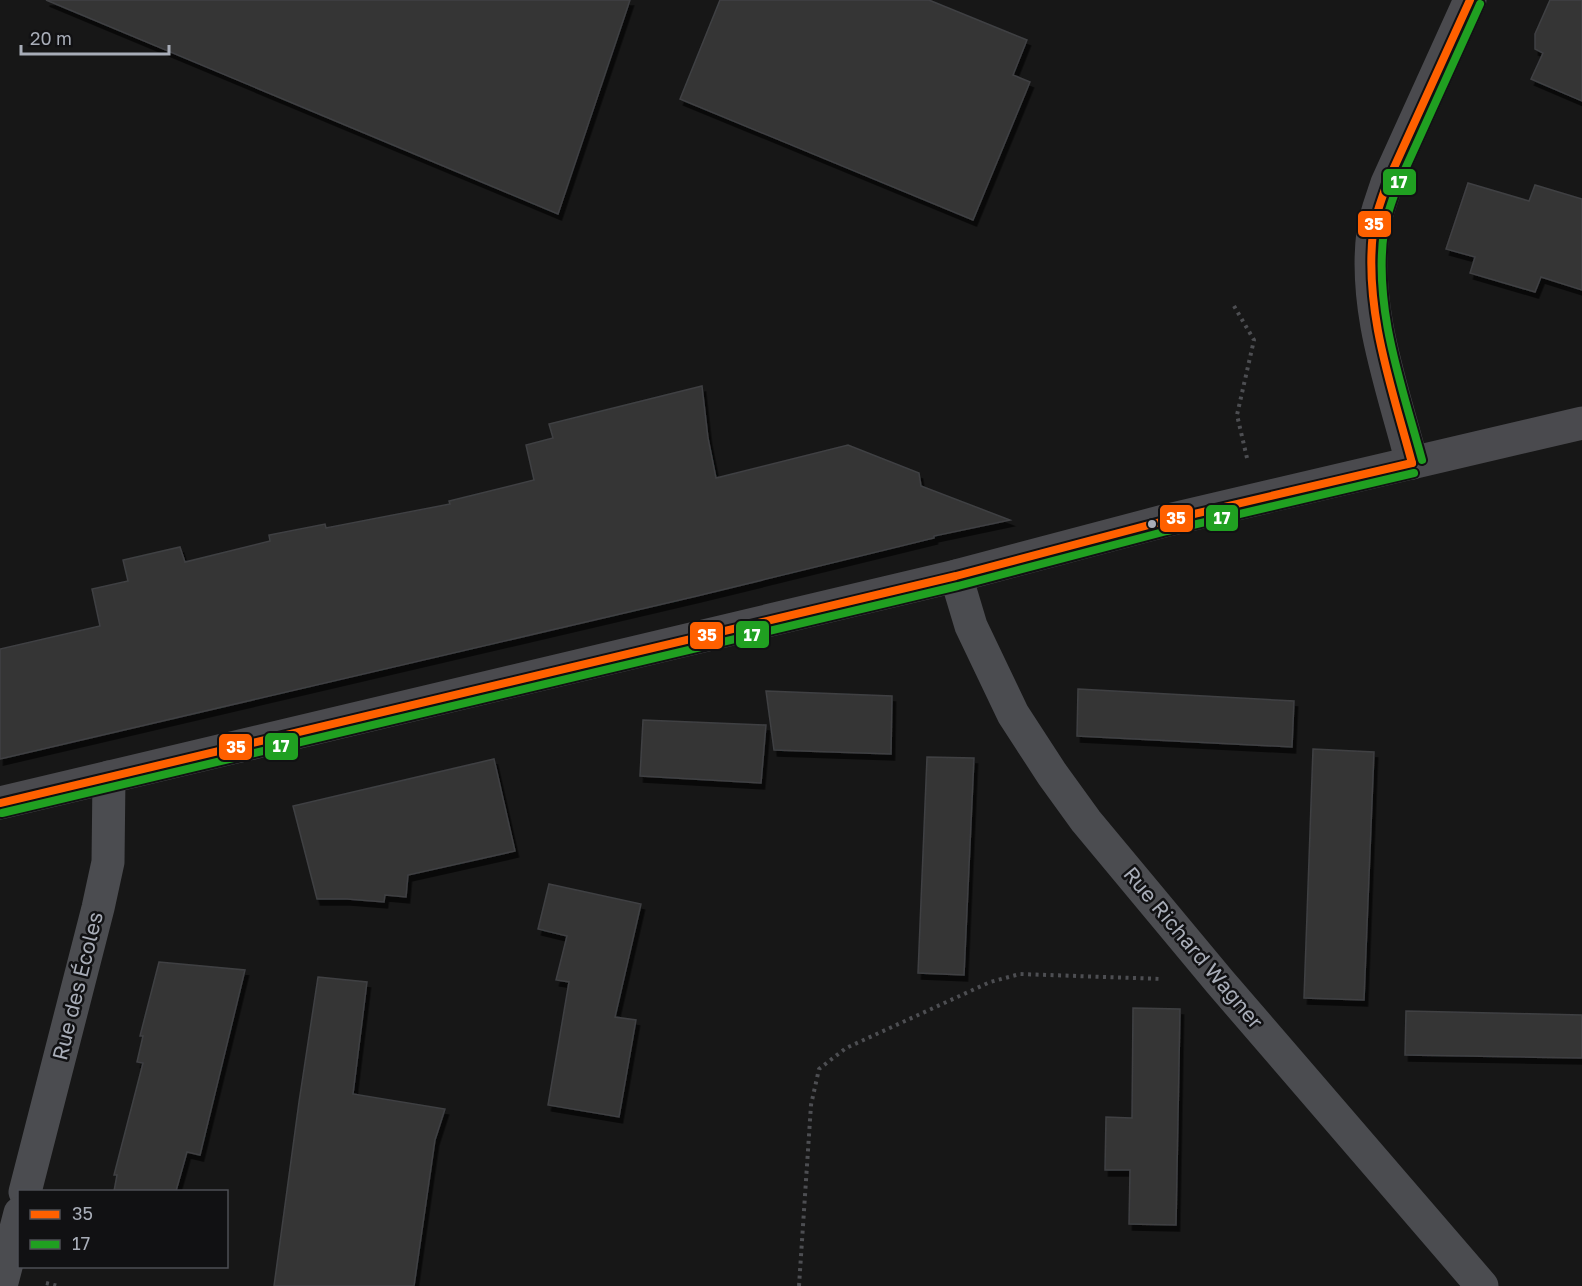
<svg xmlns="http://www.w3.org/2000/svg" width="1582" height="1286" font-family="'Golos Text',sans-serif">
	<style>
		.building { fill: #353536; stroke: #3f4043; stroke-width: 1.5; filter: url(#shadow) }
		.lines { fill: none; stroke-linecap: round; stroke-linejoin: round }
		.path { stroke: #4d4e52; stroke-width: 4; stroke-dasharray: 3 4.5; stroke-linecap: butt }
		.street { stroke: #4b4c50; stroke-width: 33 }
		.secondary { stroke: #4a4a4e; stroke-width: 33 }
		.bus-1-casing { stroke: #111113; stroke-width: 12 }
		.bus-2-casing { stroke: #111113; stroke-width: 12 }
		.bus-1 { stroke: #ff6000; stroke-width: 8 }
		.bus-2 { stroke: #20a021; stroke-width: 8 }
		.bus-dot { fill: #a8adb8; stroke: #111113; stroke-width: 2 }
		.labels { text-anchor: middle; stroke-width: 5; stroke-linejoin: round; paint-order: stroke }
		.street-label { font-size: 21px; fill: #a8adb8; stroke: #111113 }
		.line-badge { stroke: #111113; stroke-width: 2 }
		.badge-label { font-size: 16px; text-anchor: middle; font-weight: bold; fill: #fff }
	</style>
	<defs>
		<filter id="shadow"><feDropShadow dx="3.5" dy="6" stdDeviation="0" flood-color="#0009"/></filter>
	</defs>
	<rect width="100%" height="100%" fill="#171717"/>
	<g class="building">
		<polygon points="46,0 630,0 558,214"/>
		<polygon points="720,0 929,0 1027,40 1013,75 1030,82 973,220 680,99"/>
		<polygon points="1550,0 1582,0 1582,101 1531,79 1543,53 1535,49 1535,34"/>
		<polygon points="1468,183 1529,201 1535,185 1582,199 1582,290 1541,277 1535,292 1470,273 1475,257 1446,249"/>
		<polygon points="702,386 708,438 716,478 848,445 919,473 921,486 1010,520 934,536 934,538 697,596 0,759 0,649 100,626 92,589 128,581 123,560 180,547 185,562 270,541 269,535 325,524 326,528 450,504 449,501 534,480 526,445 553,438 549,424"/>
		<polygon points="1078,689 1294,701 1292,747 1077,736"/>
		<polygon points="766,691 892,696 891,754 774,750"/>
		<polygon points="643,720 766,725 761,783 640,776"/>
		<polygon points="1313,749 1374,752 1364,1000 1304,998"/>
		<polygon points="927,757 974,758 964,975 918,973"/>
		<polygon points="494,759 515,851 408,875 406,897 385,895 384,902 347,899 317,899 293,806"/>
		<polygon points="549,884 641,904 615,1017 636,1020 619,1117 548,1105 569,982 556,980 567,936 538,929"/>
		<polygon points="159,962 245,970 200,1155 187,1152 176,1191 114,1191 117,1175 114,1175 143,1063 137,1062 143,1036 140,1036"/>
		<polygon points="318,977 367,982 353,1094 445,1109 435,1140 414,1286 274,1286 299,1102"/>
		<polygon points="1133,1008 1180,1009 1176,1225 1129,1224 1130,1170 1105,1170 1106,1117 1132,1118"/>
		<polygon points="1406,1011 1582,1015 1582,1058 1405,1055"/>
	</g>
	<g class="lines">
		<g class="path">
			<polyline points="1234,306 1254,340 1237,415 1247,458"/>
			<polyline points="46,1283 58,1286"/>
			<polyline points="799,1286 811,1105 819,1069 846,1048 990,982 1020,974 1162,979"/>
		</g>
		<g class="street">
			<polyline points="956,576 971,626 1013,714 1052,774 1086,821 1220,982 1482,1286"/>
			<polyline points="25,1192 98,908 108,862 109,777"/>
			<polyline points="1,1286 20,1213"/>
		</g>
		<g class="secondary">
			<path d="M1412 463C1393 388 1363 311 1373 232 1375 215 1382 199 1387 183L1470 0"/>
			<polyline points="0,803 956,576 1164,521 1582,423"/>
		</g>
		<defs>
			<g id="bus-1">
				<path d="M1412 463C1392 388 1364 311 1373 232 1375 215 1382 199 1387 183L1470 0"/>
				<polyline points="0,803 956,576 1164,521 1412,463"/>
			</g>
			<g id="bus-2">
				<path d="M1422 460C1402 386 1373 308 1384 231 1386 216 1392 201 1397 187L1480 4"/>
				<polyline points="2,813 958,586 1167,531 1414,473"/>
			</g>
		</defs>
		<use href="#bus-1" class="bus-1-casing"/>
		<use href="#bus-2" class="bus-2-casing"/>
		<use href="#bus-1" class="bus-1"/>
		<use href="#bus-2" class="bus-2"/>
	</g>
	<circle class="bus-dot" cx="1152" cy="524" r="5"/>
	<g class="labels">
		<g class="street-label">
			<text transform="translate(1193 948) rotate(50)" y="7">Rue Richard Wagner</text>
			<text transform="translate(78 986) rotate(-76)" y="7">Rue des Écoles</text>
		</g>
	</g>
	<g class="line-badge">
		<rect x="1382" y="168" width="35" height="28" rx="6" fill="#20a021"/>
		<rect x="1357" y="210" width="35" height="28" rx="6" fill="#ff6000"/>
		<rect x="1205" y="504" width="34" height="28" rx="6" fill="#20a021"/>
		<rect x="1159" y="504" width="35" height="29" rx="6" fill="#ff6000"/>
		<rect x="735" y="620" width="35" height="29" rx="6" fill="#20a021"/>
		<rect x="689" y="621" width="35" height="29" rx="6" fill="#ff6000"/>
		<rect x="264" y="732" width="35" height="29" rx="6" fill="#20a021"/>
		<rect x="218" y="733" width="35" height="28" rx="6" fill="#ff6000"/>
	</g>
	<g class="badge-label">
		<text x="1399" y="188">17</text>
		<text x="1374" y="230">35</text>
		<text x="1222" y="524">17</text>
		<text x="1176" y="524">35</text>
		<text x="752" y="641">17</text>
		<text x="707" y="641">35</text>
		<text x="281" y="752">17</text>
		<text x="236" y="753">35</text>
	</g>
	<rect x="18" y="1190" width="210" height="78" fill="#111113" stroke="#4d4f55" stroke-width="1.5"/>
	<rect x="30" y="1210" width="30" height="9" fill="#ff6000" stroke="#4d4f55" stroke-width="1.5"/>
	<text x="72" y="1220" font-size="18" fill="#a8adb8">35</text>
	<rect x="30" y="1240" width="30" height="9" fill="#20a021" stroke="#4d4f55" stroke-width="1.5"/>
	<text x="72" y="1250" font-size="18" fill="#a8adb8">17</text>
	<path d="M21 45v9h148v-9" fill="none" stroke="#a8adb8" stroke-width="3"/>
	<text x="30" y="45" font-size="18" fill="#a8adb8" stroke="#111113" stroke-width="4.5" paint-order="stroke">20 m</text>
</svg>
